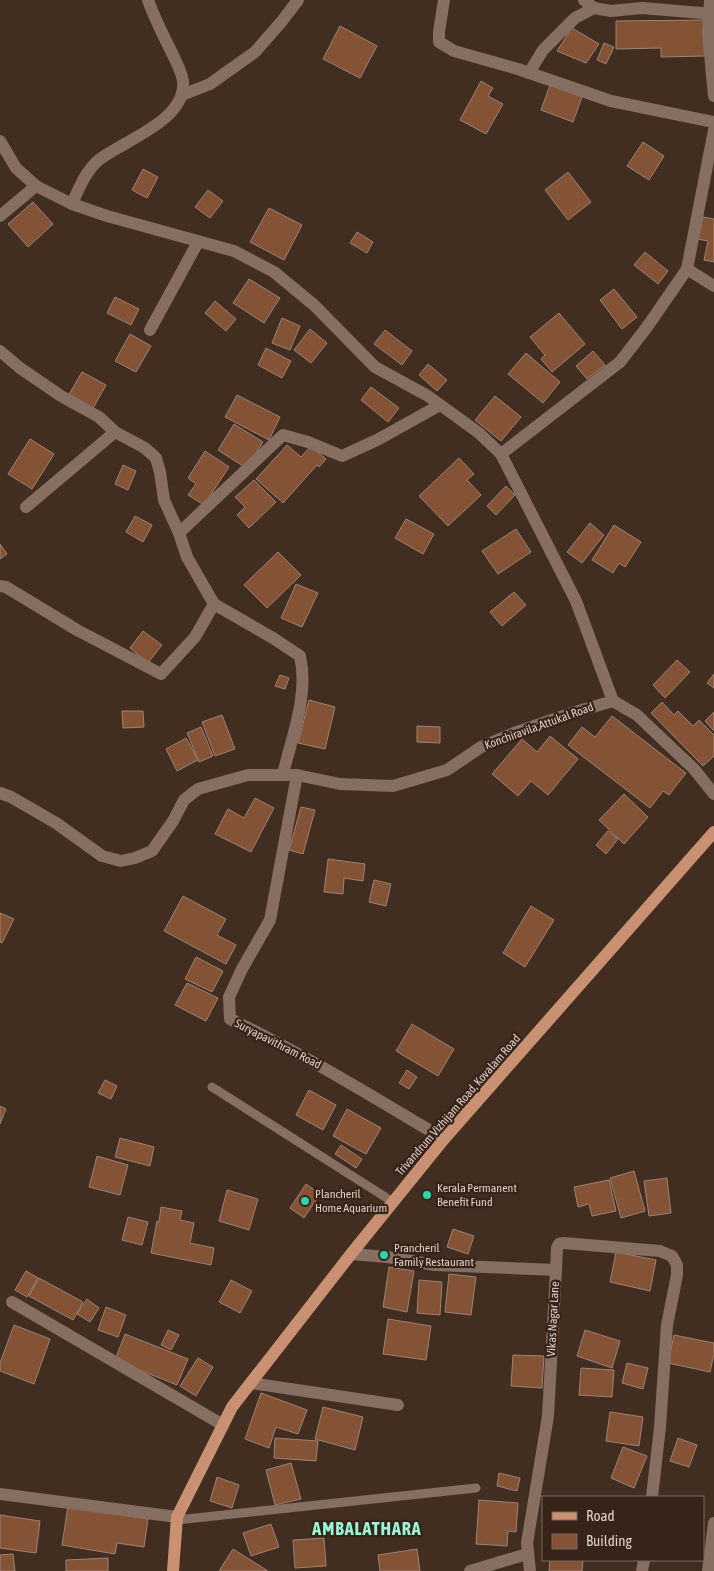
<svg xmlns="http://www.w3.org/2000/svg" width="714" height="1571" font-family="'Asap Condensed',sans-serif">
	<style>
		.building { fill: #845235; stroke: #9c8376 }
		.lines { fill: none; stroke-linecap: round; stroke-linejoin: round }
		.lane { stroke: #866e61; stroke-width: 9 }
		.street { stroke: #866e61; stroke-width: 12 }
		.secondary { stroke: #866e61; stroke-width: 12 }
		.primary { stroke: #c99172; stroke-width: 12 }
		.poi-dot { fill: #2fd4aa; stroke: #372318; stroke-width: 2 }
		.labels { text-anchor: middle; stroke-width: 4.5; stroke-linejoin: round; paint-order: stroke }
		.street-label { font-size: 12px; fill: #ded0c9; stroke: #372318 }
		.poi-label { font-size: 12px; fill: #ded0c9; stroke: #372318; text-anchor: start }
		.district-label { font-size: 18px; font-weight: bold; letter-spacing: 1px; fill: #9af7d8; stroke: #372318 }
	</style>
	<rect width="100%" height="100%" fill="#422d21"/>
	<g class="building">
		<polygon points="706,20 706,56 661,57 661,48 616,49 616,21"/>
		<polygon points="340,26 377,46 360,78 323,59"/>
		<polygon points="572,28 599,44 586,63 557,51"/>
		<polygon points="604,43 614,47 606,64 597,60"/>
		<polygon points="481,81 493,88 488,96 503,104 486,134 460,120"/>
		<polygon points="550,85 582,97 573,122 541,110"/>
		<polygon points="643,142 664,156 649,180 627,166"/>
		<polygon points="143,169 158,177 147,198 132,190"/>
		<polygon points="568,172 591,202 568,220 545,190"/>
		<polygon points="208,190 223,201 210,218 195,207"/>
		<polygon points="33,202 53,224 28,247 8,224"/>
		<polygon points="269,208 302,225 284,260 250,242"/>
		<polygon points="703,217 714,219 714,262 704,260 708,241 698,239"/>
		<polygon points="357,232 373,242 367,253 350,243"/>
		<polygon points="645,252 668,271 658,284 634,265"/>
		<polygon points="249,279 280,298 264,323 233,303"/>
		<polygon points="614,289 637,317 622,329 600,300"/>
		<polygon points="115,297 139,309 131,325 107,313"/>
		<polygon points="215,301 236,319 226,331 205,313"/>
		<polygon points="559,313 585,344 552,372 541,359 545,355 530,337"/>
		<polygon points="282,318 300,326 290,350 272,343"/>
		<polygon points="310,329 327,343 311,363 294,350"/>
		<polygon points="385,330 412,351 402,365 374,344"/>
		<polygon points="130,334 151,346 136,372 115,361"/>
		<polygon points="266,348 291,361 282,378 258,365"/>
		<polygon points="593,351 605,365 587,379 576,366"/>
		<polygon points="526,353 560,382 543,403 508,374"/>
		<polygon points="428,364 447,380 437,391 419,375"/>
		<polygon points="82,372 106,385 92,410 68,396"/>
		<polygon points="371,387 399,408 388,422 361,400"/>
		<polygon points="237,395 280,417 269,440 225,417"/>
		<polygon points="495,396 521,417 501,441 475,420"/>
		<polygon points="234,424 263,442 246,468 218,450"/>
		<polygon points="30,439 54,454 32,489 8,474"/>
		<polygon points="287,445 301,457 311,446 326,459 319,467 317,465 283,503 256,479"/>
		<polygon points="205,451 229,467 204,505 188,495 196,484 188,478"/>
		<polygon points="459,458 474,474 467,480 481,495 448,526 419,496"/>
		<polygon points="123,465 136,471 128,490 115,484"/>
		<polygon points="254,480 276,502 249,528 237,515 245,507 235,497"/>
		<polygon points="506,486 515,495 496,515 487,506"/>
		<polygon points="135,516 152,525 143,542 126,532"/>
		<polygon points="406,519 434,534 423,554 395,538"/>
		<polygon points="590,523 604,535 582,563 567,552"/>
		<polygon points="614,525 641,542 625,567 619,563 613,573 592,560"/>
		<polygon points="516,529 531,552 498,574 482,551"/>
		<polygon points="0,544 7,554 0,559"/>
		<polygon points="278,552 301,575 267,608 244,585"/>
		<polygon points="296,584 318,593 302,627 281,618"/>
		<polygon points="514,592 526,605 502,626 490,612"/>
		<polygon points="143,631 162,645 148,663 130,648"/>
		<polygon points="677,660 690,672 665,698 653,685"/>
		<polygon points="714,674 714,688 707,683"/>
		<polygon points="280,675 289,678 285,689 275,686"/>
		<polygon points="309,700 335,707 325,749 298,743"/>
		<polygon points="662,702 674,715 678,711 693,726 699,720 714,735 714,756 703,766 651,713"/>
		<polygon points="122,711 143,711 144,727 123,728"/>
		<polygon points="714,712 714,731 705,721"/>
		<polygon points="222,715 235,749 215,756 202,722"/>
		<polygon points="612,716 686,773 669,795 663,791 650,808 568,745 582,727 595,737"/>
		<polygon points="417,726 440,727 440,743 417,742"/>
		<polygon points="201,727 213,756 199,762 187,733"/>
		<polygon points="550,736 578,759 548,795 531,781 518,796 492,774 522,739 537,752"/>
		<polygon points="186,738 198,760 177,771 166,749"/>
		<polygon points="624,794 648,817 624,844 599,820"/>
		<polygon points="255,798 274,808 251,852 215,834 228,809 244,818"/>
		<polygon points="301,807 315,810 303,854 289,850"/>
		<polygon points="608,831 618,839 606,854 596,845"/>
		<polygon points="328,859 365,864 363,881 344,878 343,894 324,892"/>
		<polygon points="374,880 391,884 386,906 369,902"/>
		<polygon points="183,896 226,919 217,935 236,945 226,964 164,931"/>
		<polygon points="531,906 554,920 525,967 503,953"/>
		<polygon points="0,913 14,919 2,943 0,942"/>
		<polygon points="196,957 223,971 212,992 185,979"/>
		<polygon points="187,983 218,998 206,1021 175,1005"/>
		<polygon points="412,1024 454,1049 438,1076 396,1051"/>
		<polygon points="407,1070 417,1077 409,1089 399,1083"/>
		<polygon points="105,1080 117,1086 111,1099 98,1093"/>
		<polygon points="309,1090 336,1105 323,1130 296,1115"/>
		<polygon points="0,1106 6,1109 0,1124"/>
		<polygon points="347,1109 381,1128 366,1154 333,1136"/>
		<polygon points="120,1138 154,1147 150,1166 115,1157"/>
		<polygon points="341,1145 362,1159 356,1168 335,1154"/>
		<polygon points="97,1156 128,1165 120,1195 89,1187"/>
		<polygon points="634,1171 645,1211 621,1218 610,1178"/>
		<polygon points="667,1178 671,1213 649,1216 644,1181"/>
		<polygon points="609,1180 616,1211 592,1216 589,1204 578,1207 574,1187"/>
		<polygon points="306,1184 320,1194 304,1218 290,1208"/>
		<polygon points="227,1190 258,1199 249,1230 219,1221"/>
		<polygon points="161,1207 182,1211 180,1220 194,1223 190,1243 214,1248 211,1265 151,1253 157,1221 159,1222"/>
		<polygon points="128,1217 148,1222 142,1245 122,1240"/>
		<polygon points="453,1229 474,1236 468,1254 447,1247"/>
		<polygon points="616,1252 656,1260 650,1291 610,1282"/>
		<polygon points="389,1267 414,1271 407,1312 383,1307"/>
		<polygon points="26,1271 38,1278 27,1297 15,1290"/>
		<polygon points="449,1274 476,1277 471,1315 445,1312"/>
		<polygon points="39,1278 83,1302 73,1320 29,1296"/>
		<polygon points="231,1280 252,1291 240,1313 219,1302"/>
		<polygon points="419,1280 442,1282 440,1315 417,1313"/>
		<polygon points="87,1299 99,1308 90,1322 77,1314"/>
		<polygon points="106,1307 126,1315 118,1337 98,1330"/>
		<polygon points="388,1319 431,1326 426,1360 383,1354"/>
		<polygon points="14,1325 50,1339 34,1384 0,1371 0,1363"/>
		<polygon points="168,1330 179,1335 171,1350 161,1345"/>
		<polygon points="585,1330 620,1341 612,1368 577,1356"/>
		<polygon points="125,1334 188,1359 177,1385 115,1360"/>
		<polygon points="674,1335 714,1343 714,1354 710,1372 668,1363"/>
		<polygon points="513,1355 544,1356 542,1388 511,1386"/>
		<polygon points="198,1358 213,1367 196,1396 180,1386"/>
		<polygon points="627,1363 648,1368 643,1389 622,1383"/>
		<polygon points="581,1368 614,1370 612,1397 579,1395"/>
		<polygon points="261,1393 307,1410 298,1434 276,1427 269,1448 245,1439"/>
		<polygon points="323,1407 363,1417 355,1450 315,1439"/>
		<polygon points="610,1412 643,1417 639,1446 606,1441"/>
		<polygon points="275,1438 318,1441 316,1461 274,1458"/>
		<polygon points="678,1438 697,1445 689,1467 670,1461"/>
		<polygon points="623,1447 647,1456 634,1488 611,1478"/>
		<polygon points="291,1463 301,1499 275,1505 266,1470"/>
		<polygon points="499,1473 520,1478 517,1491 497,1486"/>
		<polygon points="217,1477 239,1485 232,1508 210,1501"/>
		<polygon points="479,1500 518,1503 516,1532 508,1531 507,1546 476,1544"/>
		<polygon points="68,1506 148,1519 144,1547 117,1543 115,1554 62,1545"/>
		<polygon points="0,1515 40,1521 36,1553 0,1548"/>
		<polygon points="271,1524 279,1547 251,1556 243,1533"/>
		<polygon points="324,1538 326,1566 295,1568 293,1540"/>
		<polygon points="233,1549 268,1571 219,1571"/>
		<polygon points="417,1549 420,1571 380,1571 378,1555"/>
		<polygon points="13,1554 15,1571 0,1571 0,1555"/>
		<polygon points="108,1558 108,1571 66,1571 66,1560"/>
		<polygon points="550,1560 583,1560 582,1571 549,1571"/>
	</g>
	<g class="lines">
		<g class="lane">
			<polyline points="212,1087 393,1202"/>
			<polyline points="177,1520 476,1488"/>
		</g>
		<g class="street">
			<polyline points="444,0 439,32 439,42 454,51 518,69 611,101 714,122"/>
			<polyline points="584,0 594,8 611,11 642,8 714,14"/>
			<polyline points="710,0 708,33 714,96"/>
			<polyline points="529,73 543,50 575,18 594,8"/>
			<polyline points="182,95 210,84 255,52 282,21 298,0"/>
			<polyline points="0,141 16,168 36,186 72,204 107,216 234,251 274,272 314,305 375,367 428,396 479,433 501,454 576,601 613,701"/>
			<path d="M72 204C79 188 86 170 100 159 125 140 187 120 183 81 181 70 175 59 170 49 162 33 154 17 148 0"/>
			<polyline points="0,216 36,186"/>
			<polyline points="687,269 714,286"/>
			<polyline points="150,330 198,242"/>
			<polyline points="0,351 20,368 61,396 99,417 115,432 145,448 156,458 160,472 164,500 179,533"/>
			<polyline points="501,454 620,362 647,327 687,269 714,130"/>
			<polyline points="26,507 115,432"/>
			<path d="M0 586 6 587 77 630 161 674 195 637 214 604 273 638 300 656C309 695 292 736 283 774"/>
			<polyline points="214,604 187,557 179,533 283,435 308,442 342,456 377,440 440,405"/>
			<path d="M297 775 270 920 242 969 229 997 230 1019C304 1054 373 1097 444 1139"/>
			<polyline points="351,1254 387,1257 435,1265 556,1270 548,1416 527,1543 530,1571"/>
			<polyline points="556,1270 557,1248 559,1244 564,1243 660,1251 672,1256 677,1265 677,1275 667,1325 660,1427 652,1497"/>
			<polyline points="12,1302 223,1425"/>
			<polyline points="251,1383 398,1405"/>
			<polyline points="0,1494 177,1517"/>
			<polyline points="470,1571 527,1554"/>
			<polyline points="642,1571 644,1560"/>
			<polyline points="708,1571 714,1523"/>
		</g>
		<polyline class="secondary" points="0,793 11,797 56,823 102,856 121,861 135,858 152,851 173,821 184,800 198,789 248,775 297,775 340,784 393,786 447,770 481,747 514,733 572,713 613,701 637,715 694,769 714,794"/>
		<polyline class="primary" points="173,1571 177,1517 232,1407 351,1254 444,1139 714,832"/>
	</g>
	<g class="poi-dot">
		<circle cx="427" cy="1195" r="5"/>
		<circle cx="305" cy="1201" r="5"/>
		<circle cx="384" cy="1255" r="5"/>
	</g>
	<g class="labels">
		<g class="street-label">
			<text transform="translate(539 726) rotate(-20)" y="4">Konchiravila,Attukal Road</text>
			<text transform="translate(278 1044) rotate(27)" y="4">Suryapavithram Road</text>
			<text transform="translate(458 1105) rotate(-49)" y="4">Trivandrum Vizhijam Road, Kovalam Road</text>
			<text transform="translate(553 1319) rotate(-87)" y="4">Vikas Nagar Lane</text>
		</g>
		<g class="poi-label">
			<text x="437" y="1192">Kerala Permanent<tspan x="437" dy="14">Benefit Fund</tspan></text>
			<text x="315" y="1198">Plancheril<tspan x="315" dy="14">Home Aquarium</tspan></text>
			<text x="394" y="1252">Prancheril<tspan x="394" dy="14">Family Restaurant</tspan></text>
		</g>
		<g class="district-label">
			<text x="367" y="1535">AMBALATHARA</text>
		</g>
	</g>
	<rect x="542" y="1496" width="162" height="65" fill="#372318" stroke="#7a685f"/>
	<rect x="552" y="1512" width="25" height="8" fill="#c99172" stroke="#7a685f"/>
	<text x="586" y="1521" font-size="15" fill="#ded0c9">Road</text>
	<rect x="552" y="1534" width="25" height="15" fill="#845235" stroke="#7a685f"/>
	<text x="586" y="1546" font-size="15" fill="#ded0c9">Building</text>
</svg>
